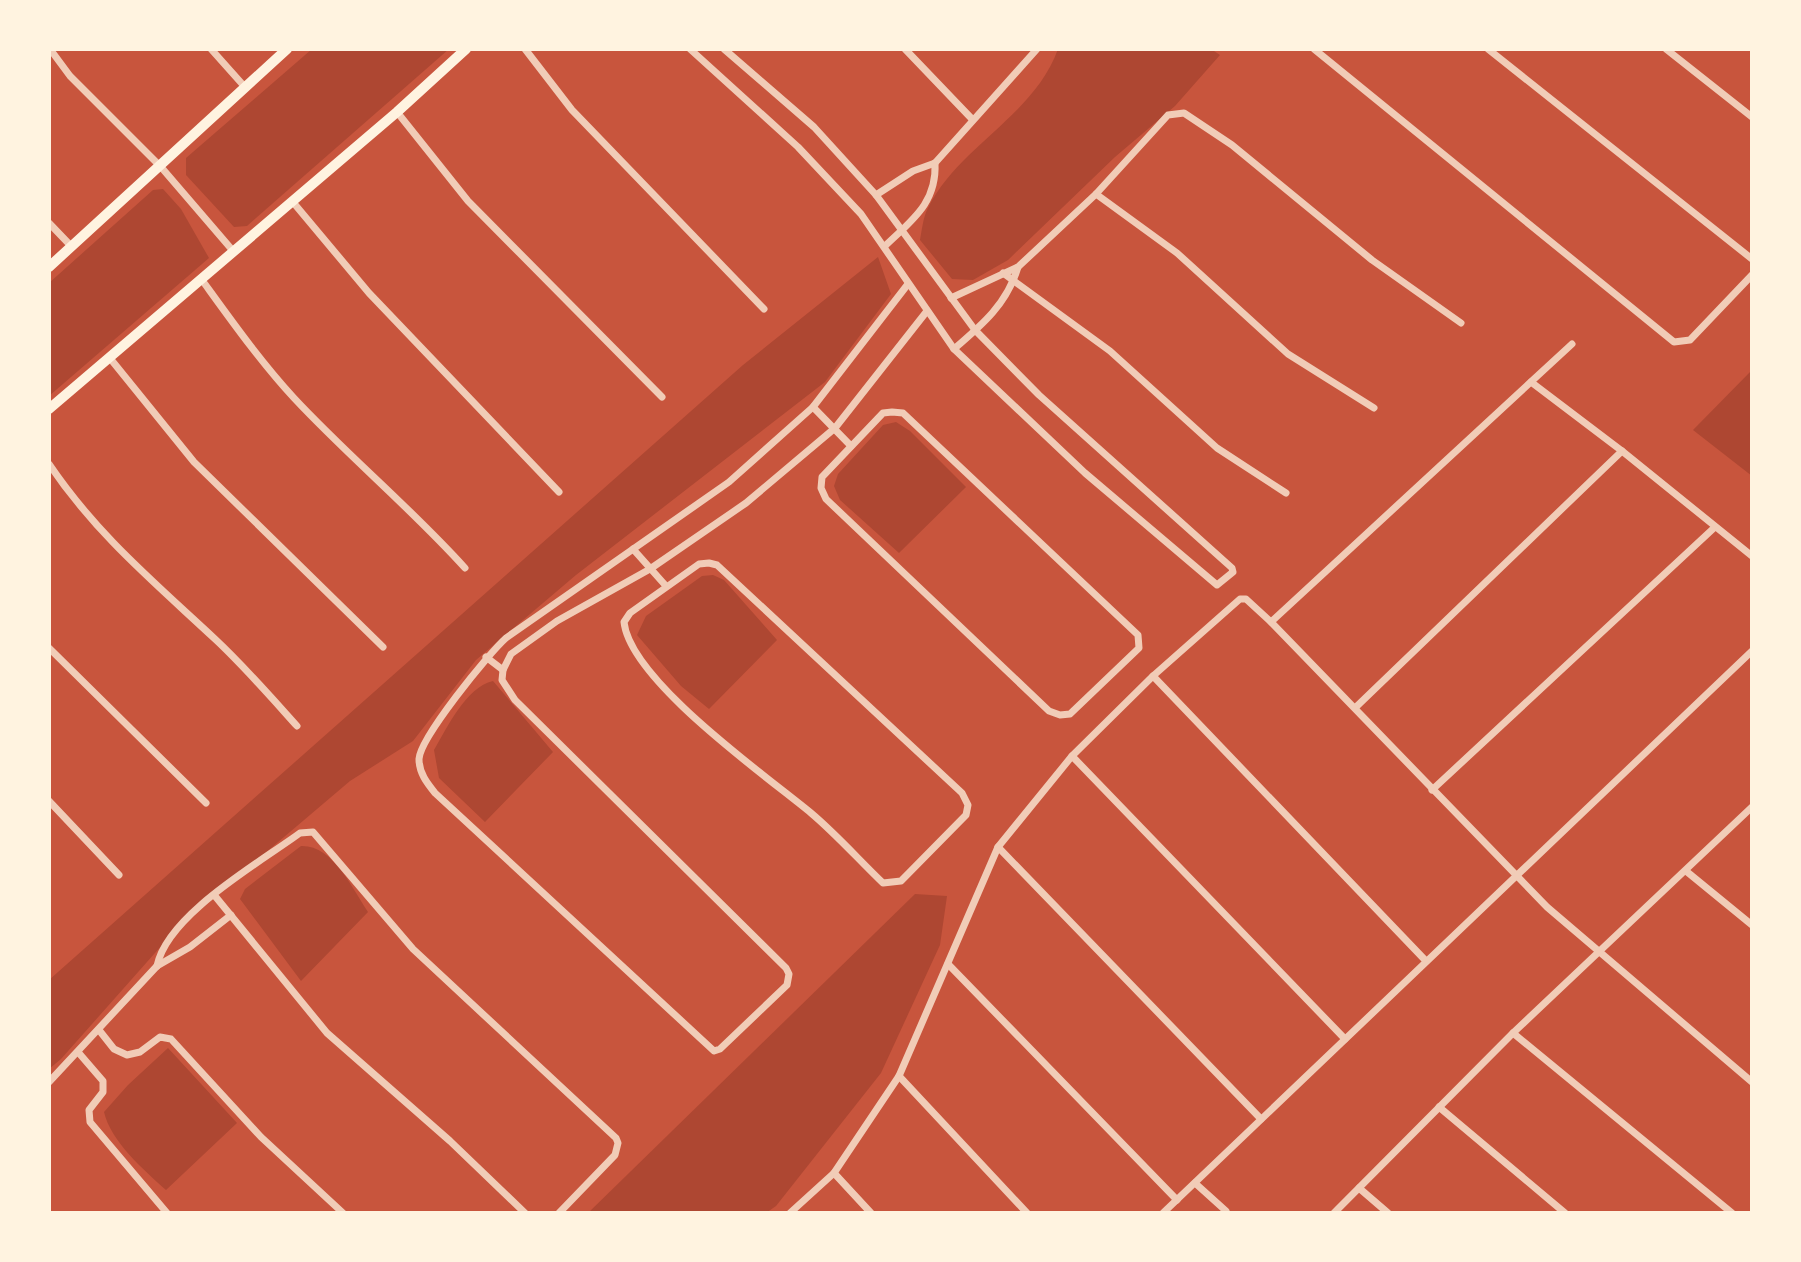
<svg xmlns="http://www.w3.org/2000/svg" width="1801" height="1262" font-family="Overpass,sans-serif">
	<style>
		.green { fill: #ae4732 }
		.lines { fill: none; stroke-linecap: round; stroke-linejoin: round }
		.minor { stroke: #f1ccb7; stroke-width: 7 }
		.secondary { stroke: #fff3e0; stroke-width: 10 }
	</style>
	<rect width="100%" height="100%" fill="#c8553d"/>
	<g class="green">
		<polygon points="312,49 449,49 247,226 234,227 186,175 186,158"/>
		<path d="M1058 49H1211L1220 55 1175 106 1115 157 1008 260 973 280 952 279 920 240C922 230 923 217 928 208 959 146 1034 116 1058 49Z"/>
		<polygon points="163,189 181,209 209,258 49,396 49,283 153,190"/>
		<polygon points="878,257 891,294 825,382 576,575 476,660 413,741 350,781 178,927 61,1059 49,1069 49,980 743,365"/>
		<polygon points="1752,370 1752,476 1693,430"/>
		<polygon points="896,422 910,431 966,487 899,553 840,500 834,486 838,474 883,425"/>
		<polygon points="713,575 724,580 777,640 709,709 681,686 637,635 646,616 702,576"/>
		<path d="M493 681 553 752 485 822 439 778 434 750C447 728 466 687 493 681Z"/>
		<path d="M301 846C333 845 352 888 368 912L301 981 240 899 245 889Z"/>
		<polygon points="915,894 947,896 940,945 881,1073 776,1206 766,1213 588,1213"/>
		<path d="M168 1048 237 1123 166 1190C144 1170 111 1142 104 1112L128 1085Z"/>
	</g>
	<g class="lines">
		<g class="minor">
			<polyline points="50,49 70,76 161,167 234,252"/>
			<polyline points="211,49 244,86"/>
			<polyline points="525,49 572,110 764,309"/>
			<polyline points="690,49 798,147 861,214 954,349 1085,473 1217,585 1233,572 1232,568 1039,395 975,330 876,195 814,127 724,49"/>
			<polyline points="905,49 972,119"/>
			<polyline points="1314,49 1674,342 1690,340 1752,275"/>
			<polyline points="1488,49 1752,259"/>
			<polyline points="1666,49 1752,117"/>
			<polyline points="397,112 468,201 662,397"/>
			<polyline points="1096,194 1177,253 1288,354 1374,408"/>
			<polyline points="876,195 913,171 935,163 1037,49"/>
			<polyline points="292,201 369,293 559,492"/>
			<polyline points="49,223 72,247"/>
			<path d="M885 246C912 220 937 203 935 163"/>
			<polyline points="1003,273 1110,351 1217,448 1286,493"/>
			<path d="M202 280C231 320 260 361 294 398 349 457 411 508 465 568"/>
			<path d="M908 284 813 407 729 482 506 638C488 654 420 738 419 759 419 773 427 783 435 793L714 1051 720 1049 787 985 789 974 786 968 515 700 502 680 503 670 511 654 557 621 650 569 746 503 835 428 927 311"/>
			<polyline points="951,298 1018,267 1096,194 1168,115 1184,113 1232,145 1372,260 1461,323"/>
			<path d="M954 349C982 325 1007 304 1018 267"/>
			<polyline points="109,357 194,462 383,647"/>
			<polyline points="1531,382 1622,451 1752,556"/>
			<polyline points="813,407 851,446"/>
			<polygon points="892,412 903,413 1138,635 1139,648 1070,714 1060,715 1049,711 826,499 821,488 822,477 883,413"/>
			<path d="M49 464C97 535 154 582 215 639 244 666 270 696 297 726"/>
			<polyline points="633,549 666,586"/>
			<path d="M709 563 717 565 962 793 968 805 966 815 901 881 883 883C859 860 836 834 811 813 765 775 630 680 624 622L630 613 699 564Z"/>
			<polyline points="1271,622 1572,344"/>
			<polyline points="49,648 206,803"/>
			<polyline points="486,657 503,670"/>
			<polyline points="1153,676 1426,961"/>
			<polyline points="1356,707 1622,451"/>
			<polyline points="1072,756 1345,1039"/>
			<polyline points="1432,790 1715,527"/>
			<polyline points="49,801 119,875"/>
			<polyline points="998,847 1261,1119"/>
			<polyline points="1686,871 1752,925"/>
			<polyline points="215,896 327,1033 450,1141 525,1213"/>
			<polyline points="948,964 1177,1200"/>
			<path d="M157 966C167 915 259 863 300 833L313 832 413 949 616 1138 618 1143 615 1155 559 1213"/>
			<polyline points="99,1030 114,1049 127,1055 140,1052 160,1037 171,1039 261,1137 343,1213"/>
			<polyline points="1513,1033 1732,1213"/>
			<polyline points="78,1052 103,1081 103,1092 89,1110 90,1122 167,1213"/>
			<polyline points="899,1076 1027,1213"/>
			<polyline points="49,1082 157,966 190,947 231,915"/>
			<polyline points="1439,1107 1565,1213"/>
			<polyline points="834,1173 871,1213"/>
			<polyline points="1195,1183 1226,1211"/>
			<polyline points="1359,1188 1388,1213"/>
			<polyline points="790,1213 834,1173 899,1076 998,847 1072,756 1153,676 1240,599 1246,599 1271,622 1547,907 1752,1082"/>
			<polyline points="1163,1213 1752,651"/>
			<polyline points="1334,1213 1513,1033 1752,807"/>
		</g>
		<g class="secondary">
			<polyline points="49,267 287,49"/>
			<polyline points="49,409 397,112 466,49"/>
		</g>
	</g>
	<rect width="1801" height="1262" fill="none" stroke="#fff3e0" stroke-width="102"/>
</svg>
